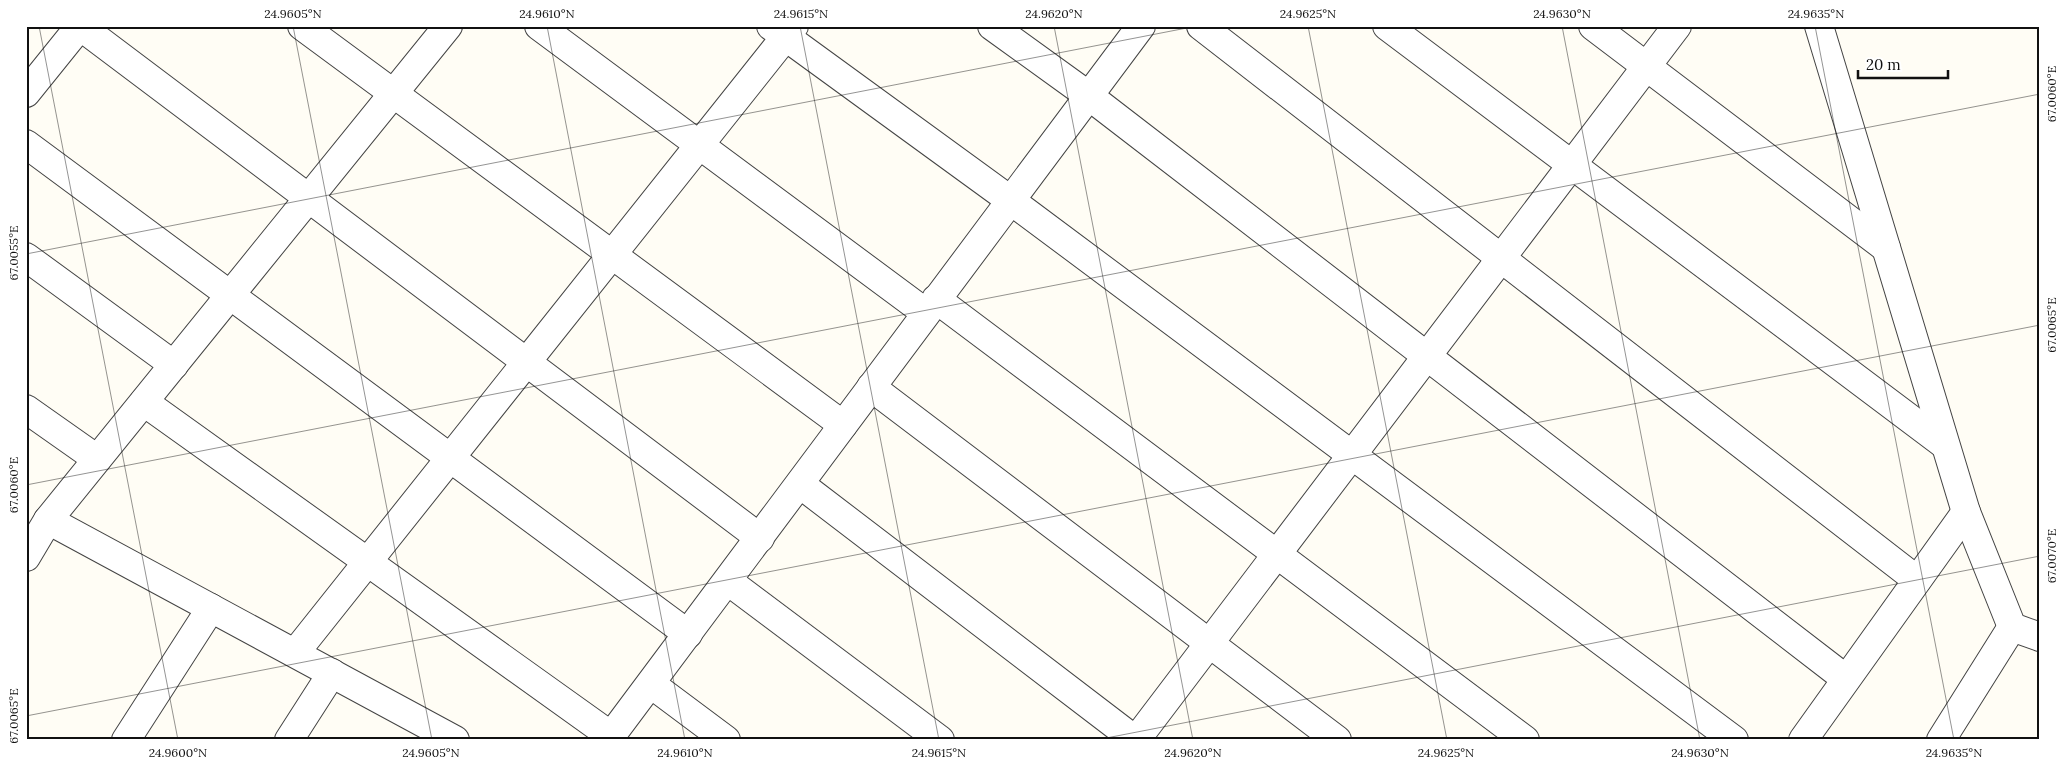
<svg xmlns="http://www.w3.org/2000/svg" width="2066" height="766" font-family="Lora,serif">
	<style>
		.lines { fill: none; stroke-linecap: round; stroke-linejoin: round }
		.street-casing { stroke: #444; stroke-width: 30 }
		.street { stroke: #fff; stroke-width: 28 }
		.ticks { fill: none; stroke: #111; stroke-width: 1; stroke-opacity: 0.45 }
		.neatline { fill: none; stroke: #111; stroke-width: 2 }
		.ticks-label { font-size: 12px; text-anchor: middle; fill: #111 }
	</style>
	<rect width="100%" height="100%" fill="#fffdf5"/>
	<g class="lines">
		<defs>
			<g id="street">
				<polyline points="80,26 760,538"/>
				<polyline points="302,26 843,425"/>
				<polyline points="539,26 926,313"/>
				<polyline points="771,26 1010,200 1734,740"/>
				<polyline points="992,26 1089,96 1846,679"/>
				<polyline points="1201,26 1917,580"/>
				<polyline points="1387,26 1945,445"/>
				<polyline points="1593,26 1886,248"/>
				<polyline points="1819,26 1966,512 2012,627 2040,637"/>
				<polyline points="26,93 80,26"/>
				<polyline points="26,144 688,634"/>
				<polyline points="26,257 174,365"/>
				<polyline points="936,299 1525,740"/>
				<polyline points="871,387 1337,740"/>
				<polyline points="144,402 611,736"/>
				<polyline points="26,409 97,459"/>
				<polyline points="800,484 1135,740"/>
				<polyline points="48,520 455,740"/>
				<polyline points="26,557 48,520 448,26"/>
				<polyline points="728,581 940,740"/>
				<polyline points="295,653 794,26"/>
				<polyline points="651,684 726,740"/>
				<polyline points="126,740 211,608"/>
				<polyline points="289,740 332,673"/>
				<polyline points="608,740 1141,26"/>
				<polyline points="1136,740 1677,26"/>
				<polyline points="1803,740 1966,512"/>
				<polyline points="1941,740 2012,627"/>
			</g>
		</defs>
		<use href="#street" class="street-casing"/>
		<use href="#street" class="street"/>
	</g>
	<path class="ticks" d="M39 26 178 740M293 26 432 740M547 26 685 740M800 26 939 740M1054 26 1193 740M1308 26 1447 740M1562 26 1700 740M1815 26 1954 740M26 254 1197 26M26 485 2040 94M26 716 2040 325M1096 740 2040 556"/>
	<rect width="2066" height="766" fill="none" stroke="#ffffff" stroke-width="55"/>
	<path d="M1858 70v8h90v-8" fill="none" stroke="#111111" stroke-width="2.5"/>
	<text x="1866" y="70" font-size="15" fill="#111111" stroke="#ffffff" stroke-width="4" paint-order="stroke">20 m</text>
	<rect x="28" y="28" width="2010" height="710" class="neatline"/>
	<g class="ticks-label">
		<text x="293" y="18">24.9605°N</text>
		<text x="547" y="18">24.9610°N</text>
		<text x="801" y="18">24.9615°N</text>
		<text x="1054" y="18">24.9620°N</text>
		<text x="1308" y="18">24.9625°N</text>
		<text x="1562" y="18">24.9630°N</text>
		<text x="1816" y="18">24.9635°N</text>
		<text transform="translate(2052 94) rotate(-90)" y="4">67.0060°E</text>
		<text transform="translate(14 253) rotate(-90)" y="4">67.0055°E</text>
		<text transform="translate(2052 325) rotate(-90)" y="4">67.0065°E</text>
		<text transform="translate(14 485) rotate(-90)" y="4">67.0060°E</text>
		<text transform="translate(2052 556) rotate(-90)" y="4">67.0070°E</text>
		<text transform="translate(14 716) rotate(-90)" y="4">67.0065°E</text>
		<text x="178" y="757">24.9600°N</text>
		<text x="431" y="757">24.9605°N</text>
		<text x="685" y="757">24.9610°N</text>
		<text x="939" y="757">24.9615°N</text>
		<text x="1193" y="757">24.9620°N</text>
		<text x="1446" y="757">24.9625°N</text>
		<text x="1700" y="757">24.9630°N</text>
		<text x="1954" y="757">24.9635°N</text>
	</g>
</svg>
